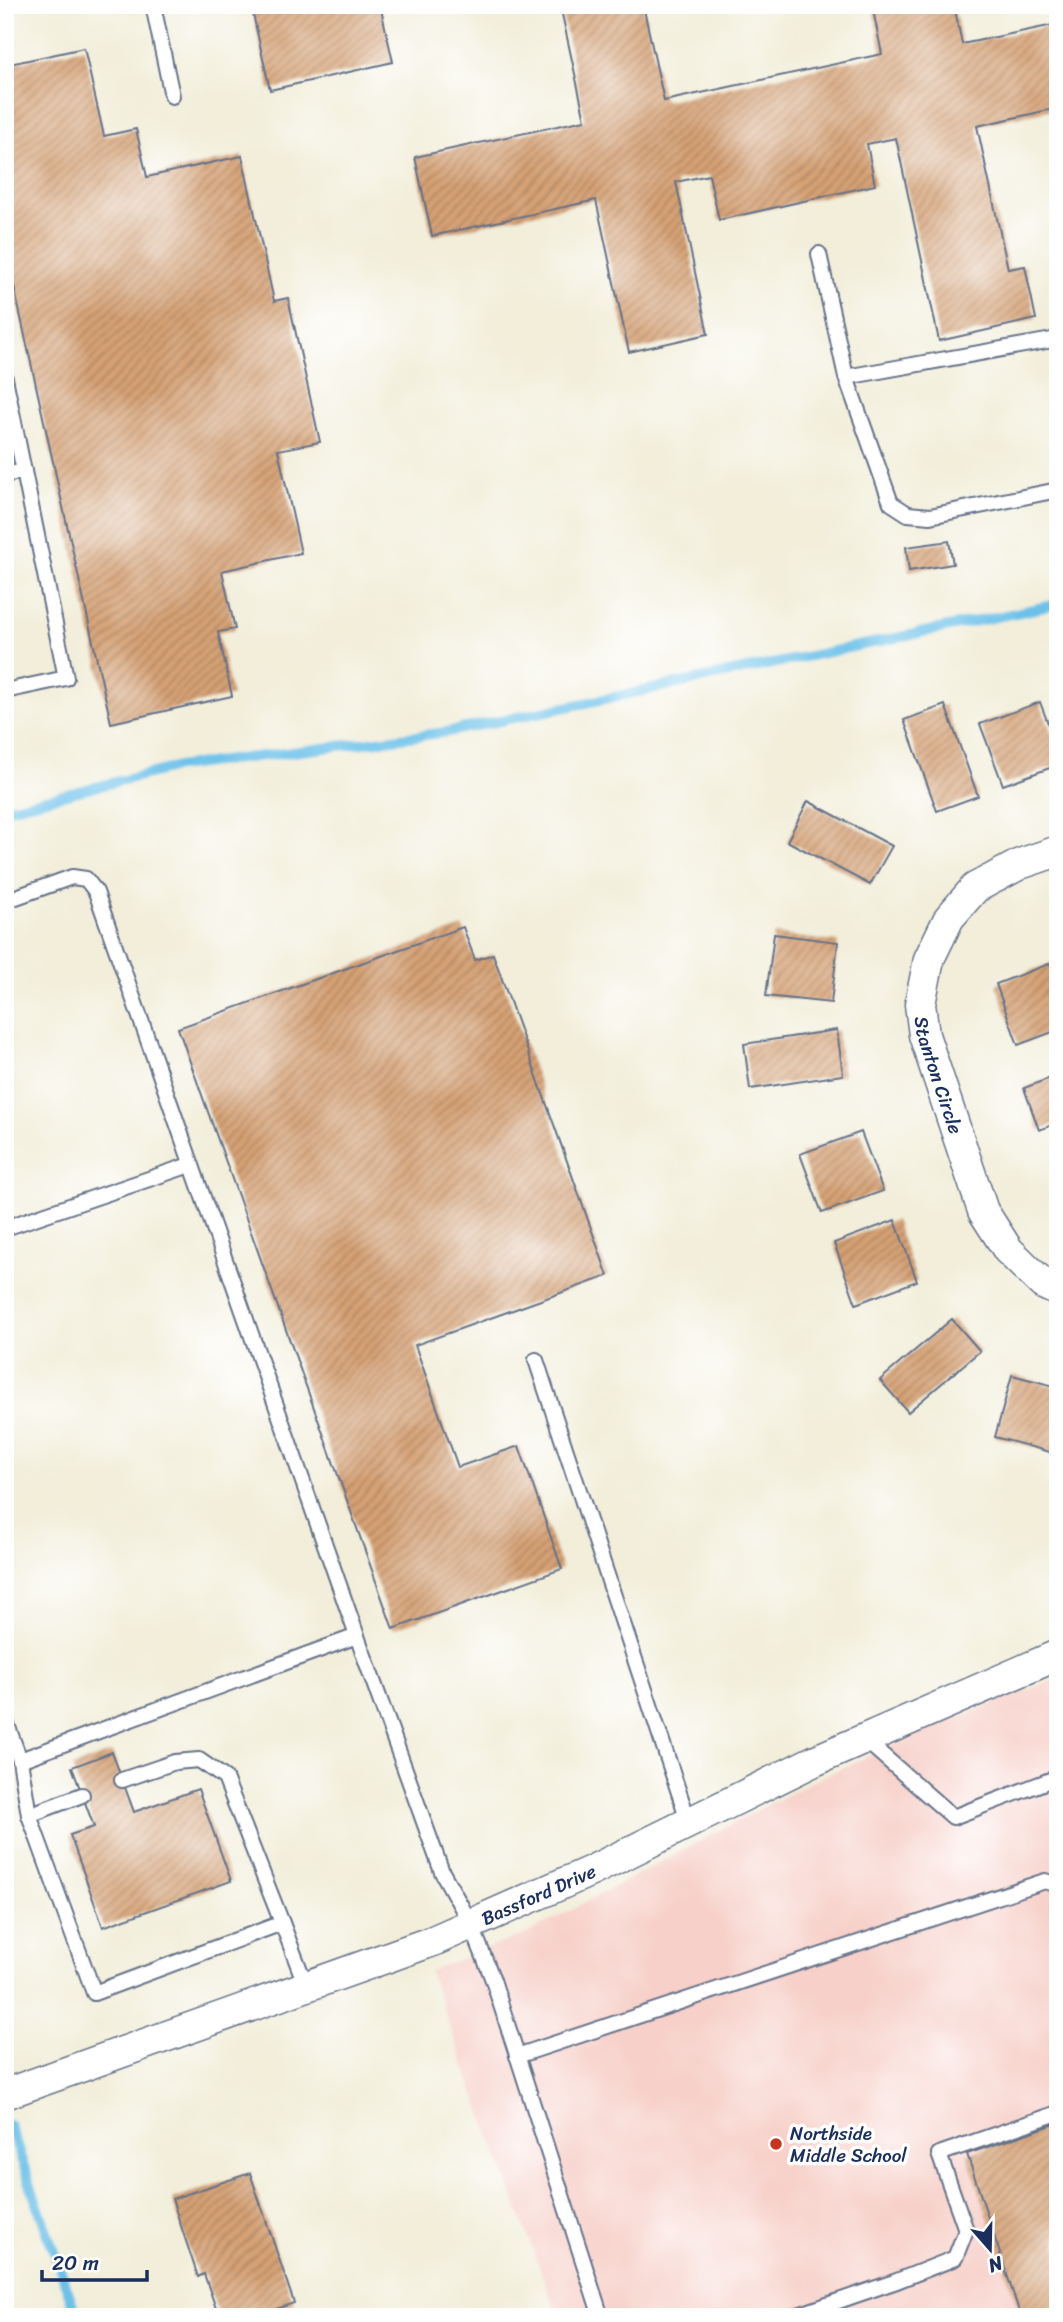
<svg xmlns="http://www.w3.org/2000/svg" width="1063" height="2322" font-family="Sriracha,sans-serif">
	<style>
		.built { fill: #f7d0c9 }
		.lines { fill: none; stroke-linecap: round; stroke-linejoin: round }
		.stream { stroke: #6cc1e9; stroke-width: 10 }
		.building { fill: url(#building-hatch) }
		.lane-casing { stroke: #667289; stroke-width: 18 }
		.street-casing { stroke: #667289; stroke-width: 33 }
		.lane { stroke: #fff; stroke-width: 14 }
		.street { stroke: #fff; stroke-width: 30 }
		.poi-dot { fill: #c8321e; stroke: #fff; stroke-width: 2.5 }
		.labels { text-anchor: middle; stroke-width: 7; stroke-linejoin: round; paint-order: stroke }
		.street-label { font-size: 19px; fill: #1b2f5e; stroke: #fff }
		.poi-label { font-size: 19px; fill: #1b2f5e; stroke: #fff; text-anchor: start }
	</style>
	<defs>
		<pattern id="building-hatch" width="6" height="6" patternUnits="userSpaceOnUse" patternTransform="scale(1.75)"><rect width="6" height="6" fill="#d6a174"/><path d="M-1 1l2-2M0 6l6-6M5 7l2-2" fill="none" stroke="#ad8462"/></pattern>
	</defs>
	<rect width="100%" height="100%" fill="#fff"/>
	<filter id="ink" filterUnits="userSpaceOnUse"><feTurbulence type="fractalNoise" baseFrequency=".0143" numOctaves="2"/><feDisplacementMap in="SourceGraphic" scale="14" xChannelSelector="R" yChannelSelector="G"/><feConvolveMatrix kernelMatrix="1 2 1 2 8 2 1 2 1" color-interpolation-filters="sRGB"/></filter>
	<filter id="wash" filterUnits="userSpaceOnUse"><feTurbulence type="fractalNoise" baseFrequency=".00686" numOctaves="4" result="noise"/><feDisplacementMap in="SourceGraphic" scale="28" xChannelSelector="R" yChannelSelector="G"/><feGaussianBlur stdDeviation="1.57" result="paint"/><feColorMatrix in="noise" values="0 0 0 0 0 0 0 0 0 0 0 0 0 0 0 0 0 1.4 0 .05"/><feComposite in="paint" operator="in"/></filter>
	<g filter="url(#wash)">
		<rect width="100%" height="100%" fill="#f2eeda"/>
		<polygon class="built" points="1058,1678 1058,2317 558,2317 429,1971 526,1934 807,1784 920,1732"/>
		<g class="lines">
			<g class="stream">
				<polyline points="5,809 177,767 447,732 1058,604"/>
				<polyline points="9,2124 77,2317"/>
			</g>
		</g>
		<g id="blocks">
			<g class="building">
				<polygon points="251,5 380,5 393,62 270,90"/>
				<polygon points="560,5 643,5 664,101 882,54 872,5 954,5 962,44 1058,24 1058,108 977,126 1008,269 1025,266 1036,319 939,341 896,138 867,144 875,185 719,220 709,175 676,182 708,334 629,352 596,200 432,236 415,157 585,120"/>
				<polygon points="84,48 104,136 136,129 147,177 242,156 274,301 288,298 320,442 278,450 301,553 222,571 235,629 218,632 232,696 111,723 5,246 5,65"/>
				<polygon points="949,541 953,564 909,571 906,547"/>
				<polygon points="1040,702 1058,750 1058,765 1003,785 980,724"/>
				<polygon points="945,705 978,796 937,811 904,720"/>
				<polygon points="808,801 892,846 870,885 787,841"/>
				<polygon points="463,927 475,960 493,954 608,1276 415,1345 458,1467 519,1446 562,1569 393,1629 178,1028"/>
				<polygon points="774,934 838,942 831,1003 766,996"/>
				<polygon points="1054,962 1058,971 1058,1030 1018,1045 996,984"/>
				<polygon points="837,1030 843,1075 750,1089 744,1044"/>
				<polygon points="1058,1075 1058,1123 1039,1130 1024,1088"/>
				<polygon points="861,1132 883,1191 822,1213 800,1154"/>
				<polygon points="895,1220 917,1281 856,1304 834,1243"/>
				<polygon points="952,1319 980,1351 908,1412 880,1380"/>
				<polygon points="1012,1375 1058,1387 1057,1454 995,1437"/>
				<polygon points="112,1752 134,1812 198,1789 231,1881 103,1927 70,1835 94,1827 72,1767"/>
				<polygon points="1058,2123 1058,2317 1021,2317 967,2154"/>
				<polygon points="250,2173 294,2303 253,2317 219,2317 204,2274 198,2277 172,2199"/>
			</g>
		</g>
	</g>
	<g filter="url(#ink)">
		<use href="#blocks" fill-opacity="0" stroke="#667289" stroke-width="2"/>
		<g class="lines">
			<defs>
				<g id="lane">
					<polyline points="153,5 172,96"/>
					<polyline points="819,254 846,377 1058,339"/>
					<polyline points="846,377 891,503 908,514 930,516 1058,490"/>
					<polyline points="5,378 66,678 5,691"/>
					<polyline points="5,475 24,471"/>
					<polyline points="5,901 72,877 86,879 96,892 357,1636 20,1760 5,1719"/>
					<polyline points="5,1228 190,1165"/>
					<polyline points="536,1360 689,1823"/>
					<polyline points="357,1636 442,1872 471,1924 493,1980 601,2317"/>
					<polyline points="864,1739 953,1817 1058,1777"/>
					<polyline points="20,1760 29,1815 94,1993 282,1923 306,1986"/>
					<polyline points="122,1780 175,1762 199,1760 225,1778 282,1923"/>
					<polyline points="29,1815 82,1795"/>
					<polyline points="517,2056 1045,1881 1058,1885"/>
					<polyline points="792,2317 894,2282 955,2258 966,2230 939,2154 1058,2113"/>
				</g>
				<g id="street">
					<path id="s1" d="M1058 851 1020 864 975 888 949 918 929 959 920 1004 924 1035 983 1211 1008 1250 1043 1284 1058 1291"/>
					<path id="s2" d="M5 2094 433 1941 591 1871 814 1761 1058 1655"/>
				</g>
			</defs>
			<use href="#lane" class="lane-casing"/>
			<use href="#street" class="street-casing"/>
			<use href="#lane" class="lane"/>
			<use href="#street" class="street"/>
		</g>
	</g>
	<circle class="poi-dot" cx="776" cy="2144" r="7"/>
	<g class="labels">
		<g class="street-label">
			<text dy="7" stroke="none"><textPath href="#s1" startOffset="296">Stanton Circle</textPath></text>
			<text dy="7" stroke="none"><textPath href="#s2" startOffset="570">Bassford Drive</textPath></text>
		</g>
		<g class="poi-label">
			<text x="790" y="2140">Northside<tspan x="790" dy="22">Middle School</tspan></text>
		</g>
	</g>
	<rect width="1063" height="2322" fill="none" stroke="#fff" stroke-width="28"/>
	<g transform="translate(990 2249) rotate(160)" stroke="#ffffff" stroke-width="5" paint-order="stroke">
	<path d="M0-5L12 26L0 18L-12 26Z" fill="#1b2f5e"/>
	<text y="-10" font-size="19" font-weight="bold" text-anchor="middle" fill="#1b2f5e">N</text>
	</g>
	<path d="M42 2270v10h105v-10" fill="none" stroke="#1b2f5e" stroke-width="3.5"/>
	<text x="52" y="2270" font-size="21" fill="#1b2f5e" stroke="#ffffff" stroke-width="5" paint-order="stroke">20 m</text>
</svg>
